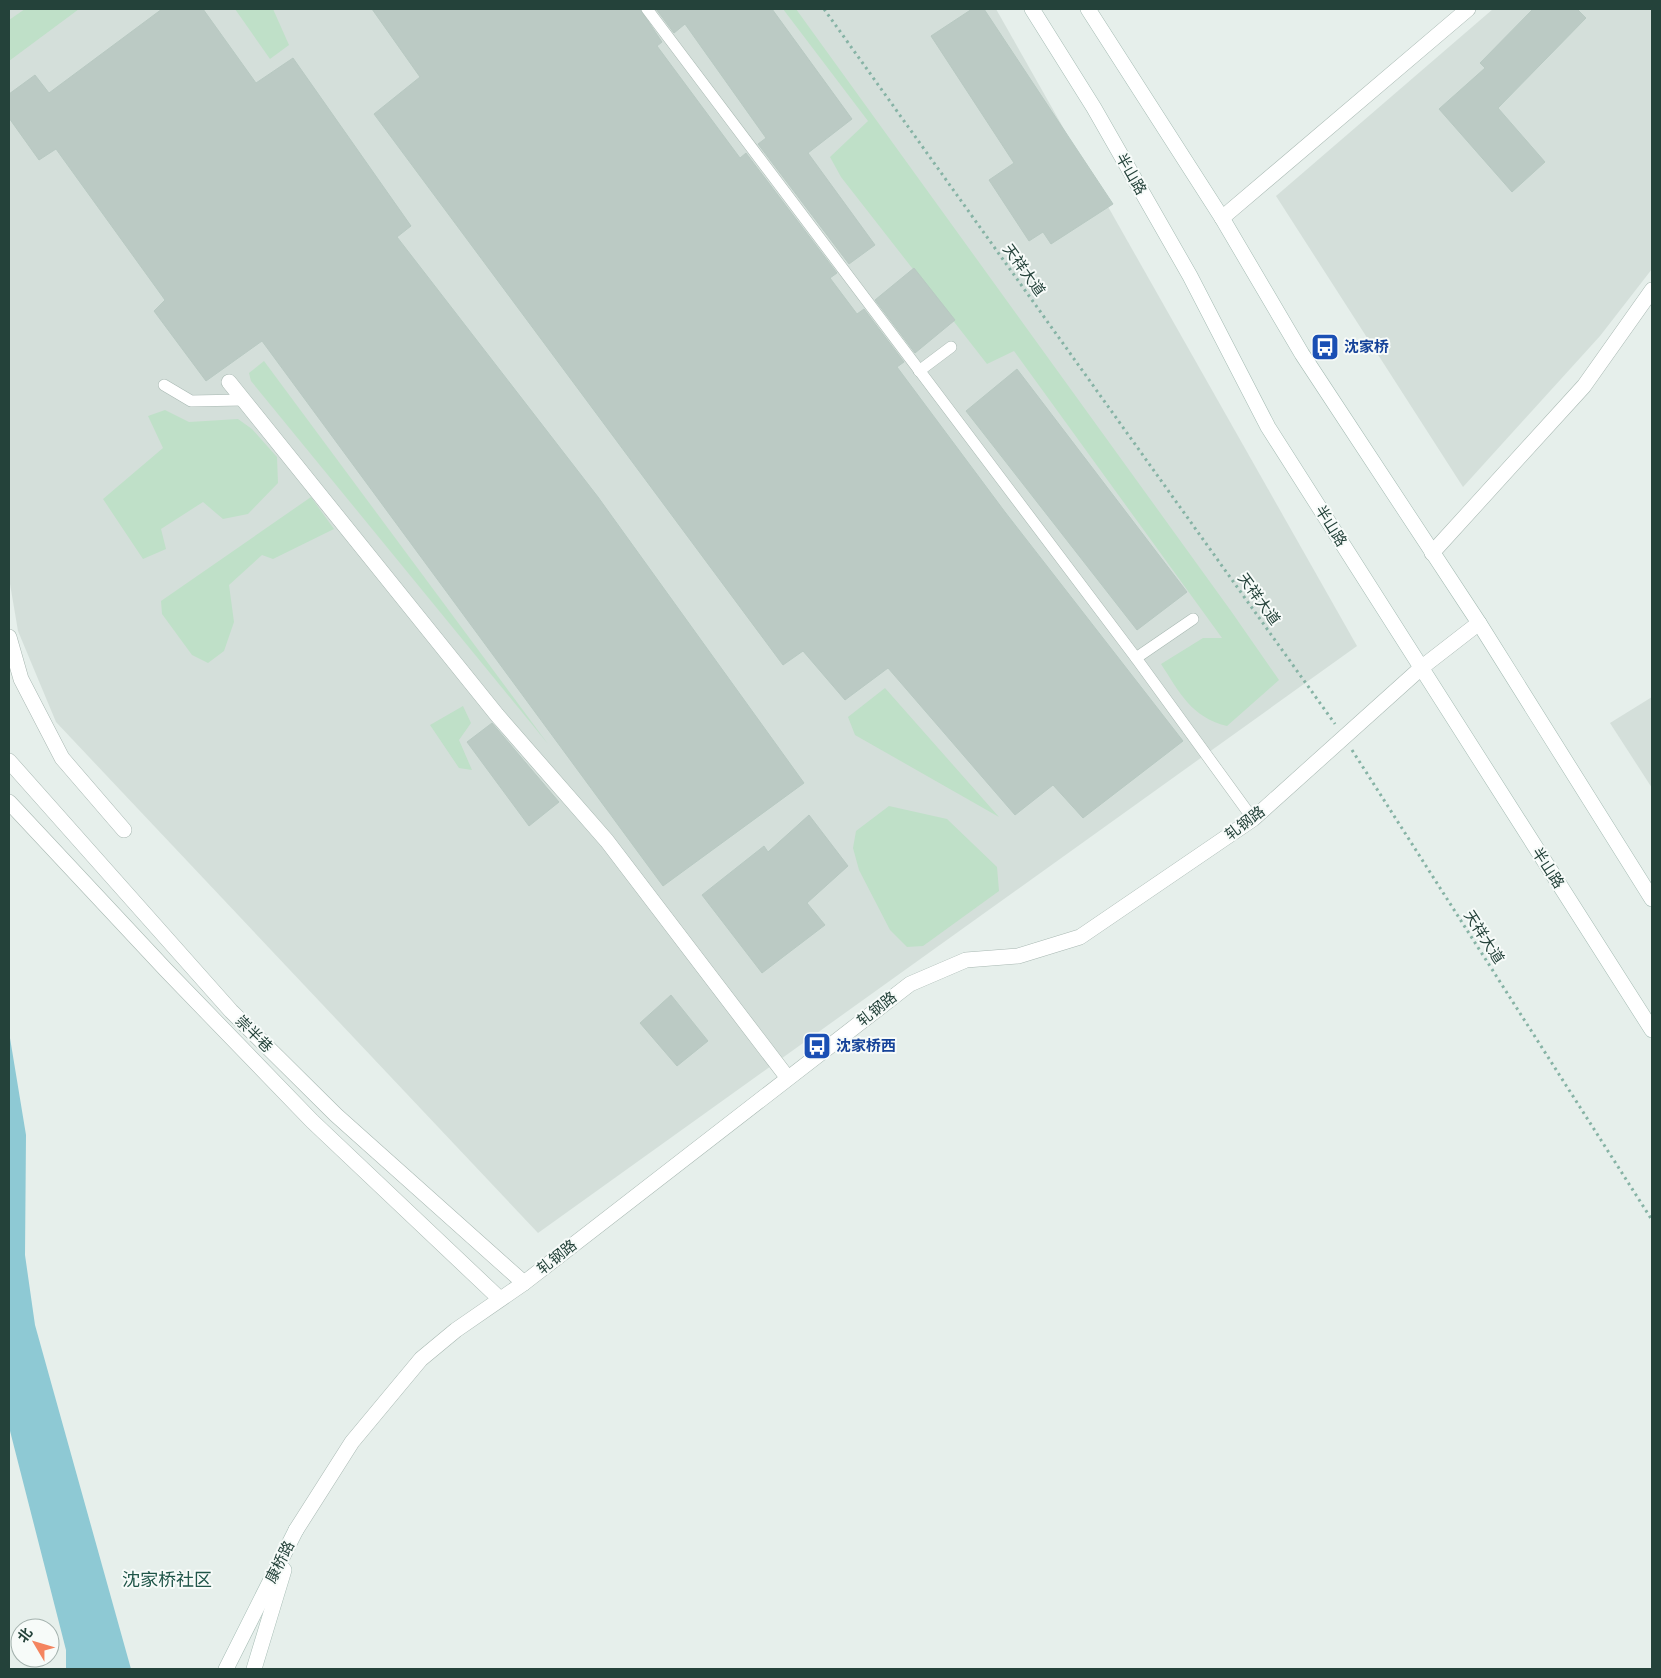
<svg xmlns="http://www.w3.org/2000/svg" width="1661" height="1678" font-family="'Roboto Condensed','Noto Sans SC',sans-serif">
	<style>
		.built { fill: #d4dfda }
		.green { fill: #bfe0c8 }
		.water { fill: #8ec9d4 }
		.building { fill: #bbcac4; stroke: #b8c9c2 }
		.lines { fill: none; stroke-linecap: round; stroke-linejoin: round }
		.service-casing { stroke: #a8b8b2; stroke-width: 12 }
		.minor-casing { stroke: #a8b8b2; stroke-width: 16 }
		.tertiary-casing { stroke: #a8b8b2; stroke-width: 16 }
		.secondary-casing { stroke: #a4bbb3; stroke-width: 16 }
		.path { stroke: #86b3a5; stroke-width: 3; stroke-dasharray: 2.5 4; stroke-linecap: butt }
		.service { stroke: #fff; stroke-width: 11 }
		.minor { stroke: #fff; stroke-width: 15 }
		.tertiary { stroke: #fff; stroke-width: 15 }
		.secondary { stroke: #fff; stroke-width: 15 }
		.labels { text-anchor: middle; stroke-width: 4; stroke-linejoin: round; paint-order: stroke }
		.street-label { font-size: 15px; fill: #24423a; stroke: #f7fbf9 }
		.transit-label { font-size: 15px; font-weight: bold; fill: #164399; stroke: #f7fbf9; text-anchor: start }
		.quarter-label { font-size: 18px; fill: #1f5548; stroke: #f7fbf9 }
	</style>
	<rect width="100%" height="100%" fill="#e6efeb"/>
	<g class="built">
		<polygon points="9,9 996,9 1357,646 538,1233 56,722 18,631 9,578"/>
		<polygon points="1493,9 1652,9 1652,269 1600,336 1463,487 1276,196"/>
		<polygon points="1652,697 1652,788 1610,723"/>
	</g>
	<g class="green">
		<polygon points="25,9 79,9 9,61 9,20"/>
		<polygon points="235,9 273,9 289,45 270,59"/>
		<path d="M783 9H796L1231 611 1279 680 1227 726C1191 717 1180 693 1161 664L1203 638H1222L1014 351 987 364 841 177 830 157 868 121Z"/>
		<polygon points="264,361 548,744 251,381 249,373"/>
		<polygon points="165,410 189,422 238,419 252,429 277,457 278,483 248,514 223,519 203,502 161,529 166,549 143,559 103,499 163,448 148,416"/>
		<polygon points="311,497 334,529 273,559 262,555 229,585 234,622 224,651 208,663 192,655 162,614 161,601"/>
		<polygon points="885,688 999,817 855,735 848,717"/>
		<polygon points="463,706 471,723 459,740 472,770 459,768 430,725"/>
		<polygon points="889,806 947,819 997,867 999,891 923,946 907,947 890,930 859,870 853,848 856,831"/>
	</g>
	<polygon class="water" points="9,1032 26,1135 25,1255 35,1325 131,1669 66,1669 66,1650 9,1427"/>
	<g class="building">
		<polygon points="162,9 203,9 256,83 293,58 411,226 397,237 598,497 804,783 663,886 262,341 206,381 154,311 165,300 56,149 39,160 9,118 9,94 35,75 49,93"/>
		<polygon points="372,9 640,9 662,42 657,46 740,158 746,153 837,273 830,278 857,314 864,309 904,362 897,367 1005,512 1183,741 1083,818 1053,785 1015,815 888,668 845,700 803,651 783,665 374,114 420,77"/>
		<polygon points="656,9 772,9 852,119 808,153 875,245 849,264 758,144 766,138 685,24 674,33"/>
		<polygon points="972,9 984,9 1113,204 1051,244 1043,232 1029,241 989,180 1014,163 931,36"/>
		<polygon points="1533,9 1577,9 1586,18 1498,108 1545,162 1512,192 1439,109 1485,68 1480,63"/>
		<polygon points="914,268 955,320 915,353 875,300"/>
		<polygon points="1017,369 1187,592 1137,630 966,411"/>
		<polygon points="492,723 559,802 529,826 467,742"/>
		<polygon points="809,815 848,866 807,903 825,925 762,973 702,895 764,846 768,852"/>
		<polygon points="671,995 708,1041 677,1066 640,1023"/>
	</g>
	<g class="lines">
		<defs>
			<g id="service">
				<polyline points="647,9 1136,658 1253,819"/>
				<polyline points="919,371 951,347"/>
				<polyline points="164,385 191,401 242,400"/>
				<polyline points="1136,658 1193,619"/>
			</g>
			<g id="minor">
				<polyline points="1222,218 1468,9"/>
				<polyline points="229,382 497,715 607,841 787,1077"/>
				<polyline points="1432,553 1584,386 1652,290"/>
				<polyline points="9,637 21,679 62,758 124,830"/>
			</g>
			<g id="tertiary">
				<polyline points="9,761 231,1011 336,1115 524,1283"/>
				<polyline points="9,802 166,970 312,1121 500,1299"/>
				<polyline points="296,1530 352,1442 421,1359 456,1330 524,1283 910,984 966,960 1018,956 1080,937 1253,819 1421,668 1479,623"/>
			</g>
			<g id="secondary">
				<polyline points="1032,9 1094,108 1190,276 1268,427 1652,1030"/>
				<polyline points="1088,9 1222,218 1302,354 1479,623 1652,899"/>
				<polyline points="226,1669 296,1530"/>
				<polyline points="254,1669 284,1570"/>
			</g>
		</defs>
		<use href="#service" class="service-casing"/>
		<use href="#minor" class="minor-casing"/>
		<use href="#tertiary" class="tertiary-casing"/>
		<use href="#secondary" class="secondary-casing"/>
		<g class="path">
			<polyline points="824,9 1335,724"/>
			<polyline points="1352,750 1652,1220"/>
		</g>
		<use href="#service" class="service"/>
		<use href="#minor" class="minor"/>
		<use href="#tertiary" class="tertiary"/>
		<use href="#secondary" class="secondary"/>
	</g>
	<defs>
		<symbol id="bus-square" viewBox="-11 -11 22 22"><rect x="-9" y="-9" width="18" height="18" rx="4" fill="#1a4fb4" stroke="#f7fbf9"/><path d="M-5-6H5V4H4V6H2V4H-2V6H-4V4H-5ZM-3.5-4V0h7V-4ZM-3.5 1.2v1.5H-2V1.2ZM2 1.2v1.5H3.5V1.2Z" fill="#fff"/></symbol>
	</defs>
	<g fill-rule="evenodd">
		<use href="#bus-square" x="1309" y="331" width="32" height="32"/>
		<use href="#bus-square" x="801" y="1030" width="32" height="32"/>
	</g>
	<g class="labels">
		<g class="street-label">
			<text transform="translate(1131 174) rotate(60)" y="5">半山路</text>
			<text transform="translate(1024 270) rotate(54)" y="5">天祥大道</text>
			<text transform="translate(1331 526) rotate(58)" y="5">半山路</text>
			<text transform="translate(1259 599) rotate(54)" y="5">天祥大道</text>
			<text transform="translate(1245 823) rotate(-37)" y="5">轧钢路</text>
			<text transform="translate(1548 868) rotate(57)" y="5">半山路</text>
			<text transform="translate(1484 937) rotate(57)" y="5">天祥大道</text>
			<text transform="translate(877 1009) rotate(-38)" y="5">轧钢路</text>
			<text transform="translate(254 1034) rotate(45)" y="5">崇半巷</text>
			<text transform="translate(557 1257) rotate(-38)" y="5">轧钢路</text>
			<text transform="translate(280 1562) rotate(-63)" y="5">康桥路</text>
		</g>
		<g class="transit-label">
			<text x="1344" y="352">沈家桥</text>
			<text x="836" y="1051">沈家桥西</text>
		</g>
		<g class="quarter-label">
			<text x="167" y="1586">沈家桥社区</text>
		</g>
	</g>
	<rect width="1661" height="1678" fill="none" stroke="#24423a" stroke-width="20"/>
	<g transform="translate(35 1643) rotate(308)"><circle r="24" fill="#f7fbf9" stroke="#a3b1ad"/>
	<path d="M0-4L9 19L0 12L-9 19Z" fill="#f4845f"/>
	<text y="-8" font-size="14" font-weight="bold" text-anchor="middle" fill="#24423a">北</text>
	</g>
</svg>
